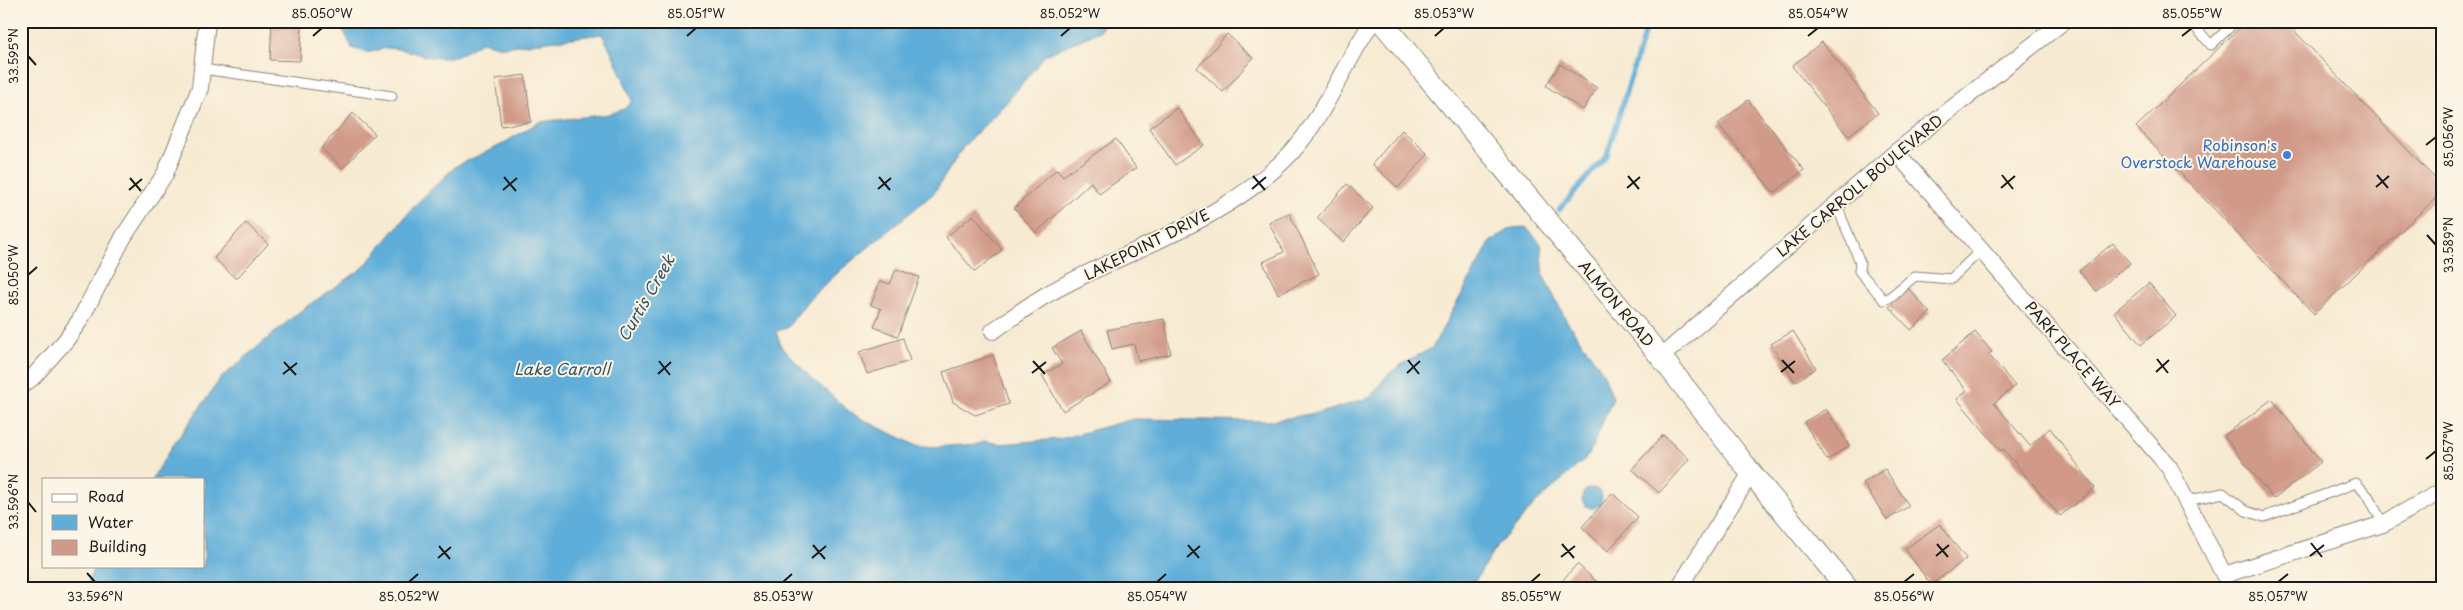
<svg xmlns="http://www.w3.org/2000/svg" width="2463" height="610" font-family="'Playpen Sans',sans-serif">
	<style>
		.water { fill: #5eaed9; stroke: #3d657a }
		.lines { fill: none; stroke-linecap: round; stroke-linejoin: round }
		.stream { stroke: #5eaed9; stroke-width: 5 }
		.building { fill: #d19a88 }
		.service-casing { stroke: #8a8377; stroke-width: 11 }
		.minor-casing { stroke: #8a8377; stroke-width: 18 }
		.tertiary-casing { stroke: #8a8377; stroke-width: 23 }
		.service { stroke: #fff; stroke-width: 9 }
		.minor { stroke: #fff; stroke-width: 16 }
		.tertiary { stroke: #fff; stroke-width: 21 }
		.ticks { fill: none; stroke: #1c1c1c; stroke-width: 2 }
		.shop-dot { fill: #3f7fe0; stroke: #fcf5e5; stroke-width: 2 }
		.labels { text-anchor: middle; stroke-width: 4; stroke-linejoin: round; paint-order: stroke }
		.shop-label { font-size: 15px; fill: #366cbe; stroke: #fcf5e5; text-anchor: end }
		.street-label { font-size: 15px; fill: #1c1c1c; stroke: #fcf5e5 }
		.water-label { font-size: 16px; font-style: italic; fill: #365668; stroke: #fcf5e5 }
		.neatline { fill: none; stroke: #1c1c1c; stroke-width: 2 }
		.ticks-label { font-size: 12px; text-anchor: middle; fill: #1c1c1c }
	</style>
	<rect width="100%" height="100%" fill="#fcf5e5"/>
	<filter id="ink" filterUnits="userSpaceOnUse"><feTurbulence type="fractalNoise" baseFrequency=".02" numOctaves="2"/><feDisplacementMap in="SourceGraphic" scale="10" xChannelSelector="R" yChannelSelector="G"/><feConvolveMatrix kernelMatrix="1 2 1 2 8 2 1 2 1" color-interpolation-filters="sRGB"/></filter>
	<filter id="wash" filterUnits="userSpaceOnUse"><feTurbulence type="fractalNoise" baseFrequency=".0096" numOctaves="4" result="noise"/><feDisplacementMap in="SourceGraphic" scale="20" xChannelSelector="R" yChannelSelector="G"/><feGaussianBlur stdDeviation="1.12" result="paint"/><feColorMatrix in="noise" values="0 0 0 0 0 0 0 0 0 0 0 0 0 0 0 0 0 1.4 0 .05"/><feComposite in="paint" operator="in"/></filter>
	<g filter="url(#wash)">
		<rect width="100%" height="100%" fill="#f7ead2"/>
		<g class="water">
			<path d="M339 21H1106L1100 31 1045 55 1008 101 964 146 934 193 842 269 808 300 787 328 776 331 781 346 806 373 852 414 915 445 934 447 979 444 984 441 1000 444 1060 439 1133 419 1270 421 1327 411 1371 397 1387 375 1404 363 1432 348 1491 241 1512 228 1526 227 1541 244 1544 277 1566 320 1603 372 1613 398 1589 455 1535 504 1497 546 1470 589H86L94 566H204V479H152L172 447 221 378 299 312 363 268 416 204 456 166 499 146 539 122 610 114 624 109 632 101C623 78 614 55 602 34L503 47 481 42C471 49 456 58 442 58 414 58 399 40 368 53L352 48Z"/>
			<circle cx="1592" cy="498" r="10"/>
		</g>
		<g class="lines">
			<polyline class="stream" points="1559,210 1607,155 1648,21"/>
		</g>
		<g id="blocks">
			<g class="building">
				<polygon points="272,21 302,21 300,61 270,60"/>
				<polygon points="2247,21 2285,21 2442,186 2442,192 2314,314 2136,127"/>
				<polygon points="1227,34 1253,58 1223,92 1197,68"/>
				<polygon points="1822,42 1878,113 1848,136 1792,66"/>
				<polygon points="1560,64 1597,88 1583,110 1546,86"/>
				<polygon points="525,75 531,122 501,126 495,79"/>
				<polygon points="1748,100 1804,170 1774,193 1718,124"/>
				<polygon points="1177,108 1204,145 1175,165 1149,128"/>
				<polygon points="353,113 375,134 343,168 321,148"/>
				<polygon points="1402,130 1428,154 1398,188 1372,164"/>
				<polygon points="1116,139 1136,168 1099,194 1091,182 1036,233 1014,208 1057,169 1063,176"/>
				<polygon points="1347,184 1373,208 1343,242 1317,218"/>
				<polygon points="1289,213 1319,274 1278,294 1263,262 1284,252 1269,223"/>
				<polygon points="973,215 1002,250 975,272 946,237"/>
				<polygon points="246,223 268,244 236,279 214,258"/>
				<polygon points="2113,243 2130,263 2096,291 2079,271"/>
				<polygon points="896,269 919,277 898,336 874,327 881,309 871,305 880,281 890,284"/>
				<polygon points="2149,283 2176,316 2141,345 2114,312"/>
				<polygon points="1909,289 1930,313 1911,330 1889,307"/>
				<polygon points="1164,319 1171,354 1138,361 1134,344 1112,349 1107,330"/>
				<polygon points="1081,331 1111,382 1063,411 1042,375 1062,364 1052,348"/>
				<polygon points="1793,331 1816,368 1795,382 1771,344"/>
				<polygon points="1975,332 1992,352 1988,354 2015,386 1994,403 2030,446 2050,428 2095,488 2060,516 2003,449 2001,451 1957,399 1967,391 1942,360"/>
				<polygon points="903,338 910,361 867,374 859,352"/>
				<polygon points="993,355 1009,404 975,415 953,402 943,372"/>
				<polygon points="2272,399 2321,462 2273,499 2224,436"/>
				<polygon points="1826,409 1849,446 1827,460 1804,422"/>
				<polygon points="1663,435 1689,459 1659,493 1632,469"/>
				<polygon points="1885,469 1909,506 1887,520 1863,483"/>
				<polygon points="1612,493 1638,517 1608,551 1582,527"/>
				<polygon points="1940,524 1966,559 1931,585 1905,549"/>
				<polygon points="1577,564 1605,589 1555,589"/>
			</g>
		</g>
	</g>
	<g filter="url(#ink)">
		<use href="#blocks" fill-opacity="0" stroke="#8a8377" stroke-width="1"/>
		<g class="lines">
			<defs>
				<g id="service">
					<polyline points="2190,21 2211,45 2236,21"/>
					<polyline points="202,69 392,96"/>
					<polyline points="1836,204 1860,262 1859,271 1884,300 1889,298 1915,276 1951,279 1981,250"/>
					<polyline points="2186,501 2223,493 2246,511 2264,517 2356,483 2369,497 2383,524"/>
					<polyline points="2223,589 2224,575"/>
				</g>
				<g id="minor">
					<polyline points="1896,152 2169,467 2224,575 2383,524 2442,491"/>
					<path d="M993 331C1010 319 1028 306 1046 295 1128 248 1225 223 1291 153 1326 114 1344 63 1373 21"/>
					<polyline points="1661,357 1896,152 2064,21"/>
					<polyline points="21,386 33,377 66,340 80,320 124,236 165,174 200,88 207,21"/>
					<polyline points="1678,589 1751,473"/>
				</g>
				<polyline id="tertiary" points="1381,21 1661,357 1751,473 1848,589"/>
			</defs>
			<use href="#service" class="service-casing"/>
			<use href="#minor" class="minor-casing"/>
			<use href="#tertiary" class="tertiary-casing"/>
			<use href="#service" class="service"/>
			<use href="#minor" class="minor"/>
			<use href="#tertiary" class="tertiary"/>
		</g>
	</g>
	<path class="ticks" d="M313 36 322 28M687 36 696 28M1061 36 1070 28M1435 36 1444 28M1808 36 1818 28M2182 36 2192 28M28 56 36 65M2426 145 2436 137M2002 175 2013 189M2377 175 2388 188M1253 176 1265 190M1628 176 1639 189M504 177 516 191M879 177 890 190M130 178 141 191M2376 187 2389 176M1627 188 1640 177M2001 188 2015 176M878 189 891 178M1252 189 1266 177M129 190 142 179M503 190 517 178M2427 235 2436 245M28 275 37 267M2157 359 2168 373M1408 360 1419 374M1782 360 1794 373M659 361 670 375M1033 361 1045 374M284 362 296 375M1781 372 1795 361M2156 372 2169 360M1032 373 1046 362M1407 373 1420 361M283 374 297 363M658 374 671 362M2426 459 2436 451M28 502 36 512M2311 543 2322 557M1562 544 1574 558M1937 544 1948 557M813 545 825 559M1188 545 1199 558M439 546 450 559M1936 556 1949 545M2310 556 2324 545M1187 557 1200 546M1561 557 1575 546M438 558 451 547M812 558 826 546M87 573 95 582M409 582 418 574M783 582 792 574M1157 582 1166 574M1531 582 1540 574M1904 582 1914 574M2278 582 2288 574"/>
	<circle class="shop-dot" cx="2287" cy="155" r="5"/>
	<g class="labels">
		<g class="shop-label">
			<text x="2277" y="151">Robinson's<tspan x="2277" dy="17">Overstock Warehouse</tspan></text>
		</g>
		<g class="street-label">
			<text transform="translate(1860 186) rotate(-40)" y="5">LAKE CARROLL BOULEVARD</text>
			<text transform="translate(1147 245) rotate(-27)" y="5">LAKEPOINT DRIVE</text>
			<text transform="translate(1616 304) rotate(50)" y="5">ALMON ROAD</text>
			<text transform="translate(2072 355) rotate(49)" y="5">PARK PLACE WAY</text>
		</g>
		<g class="water-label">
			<text transform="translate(646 298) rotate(-60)" y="6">Curtis Creek</text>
			<text x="562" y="375">Lake Carroll</text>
		</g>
	</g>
	<rect width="2463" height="610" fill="none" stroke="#fcf5e5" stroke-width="55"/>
	<rect x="42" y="478" width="162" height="90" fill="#fcf5e5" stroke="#a29e95"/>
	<rect x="52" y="494" width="25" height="8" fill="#ffffff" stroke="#a29e95"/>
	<text x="88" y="502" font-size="15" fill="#1c1c1c">Road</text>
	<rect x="52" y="515" width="25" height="15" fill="#5eaed9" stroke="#a29e95"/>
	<text x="88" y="528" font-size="15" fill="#1c1c1c">Water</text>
	<rect x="52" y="540" width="25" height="15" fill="#d19a88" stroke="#a29e95"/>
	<text x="88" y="552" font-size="15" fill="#1c1c1c">Building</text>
	<rect x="28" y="28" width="2408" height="554" class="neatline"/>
	<g class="ticks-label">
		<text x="322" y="18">85.050°W</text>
		<text x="696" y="18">85.051°W</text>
		<text x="1070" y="18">85.052°W</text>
		<text x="1444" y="18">85.053°W</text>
		<text x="1818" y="18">85.054°W</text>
		<text x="2192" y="18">85.055°W</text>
		<text transform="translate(14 56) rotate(-90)" y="4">33.595°N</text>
		<text transform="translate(2449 137) rotate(-90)" y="4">85.056°W</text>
		<text transform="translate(2449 245) rotate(-90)" y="4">33.589°N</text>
		<text transform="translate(14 275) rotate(-90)" y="4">85.050°W</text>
		<text transform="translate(2449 451) rotate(-90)" y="4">85.057°W</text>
		<text transform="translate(14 502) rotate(-90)" y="4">33.596°N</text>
		<text x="95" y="601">33.596°N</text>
		<text x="409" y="601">85.052°W</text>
		<text x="783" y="601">85.053°W</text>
		<text x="1157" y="601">85.054°W</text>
		<text x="1531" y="601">85.055°W</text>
		<text x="1904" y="601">85.056°W</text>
		<text x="2278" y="601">85.057°W</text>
	</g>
</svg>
